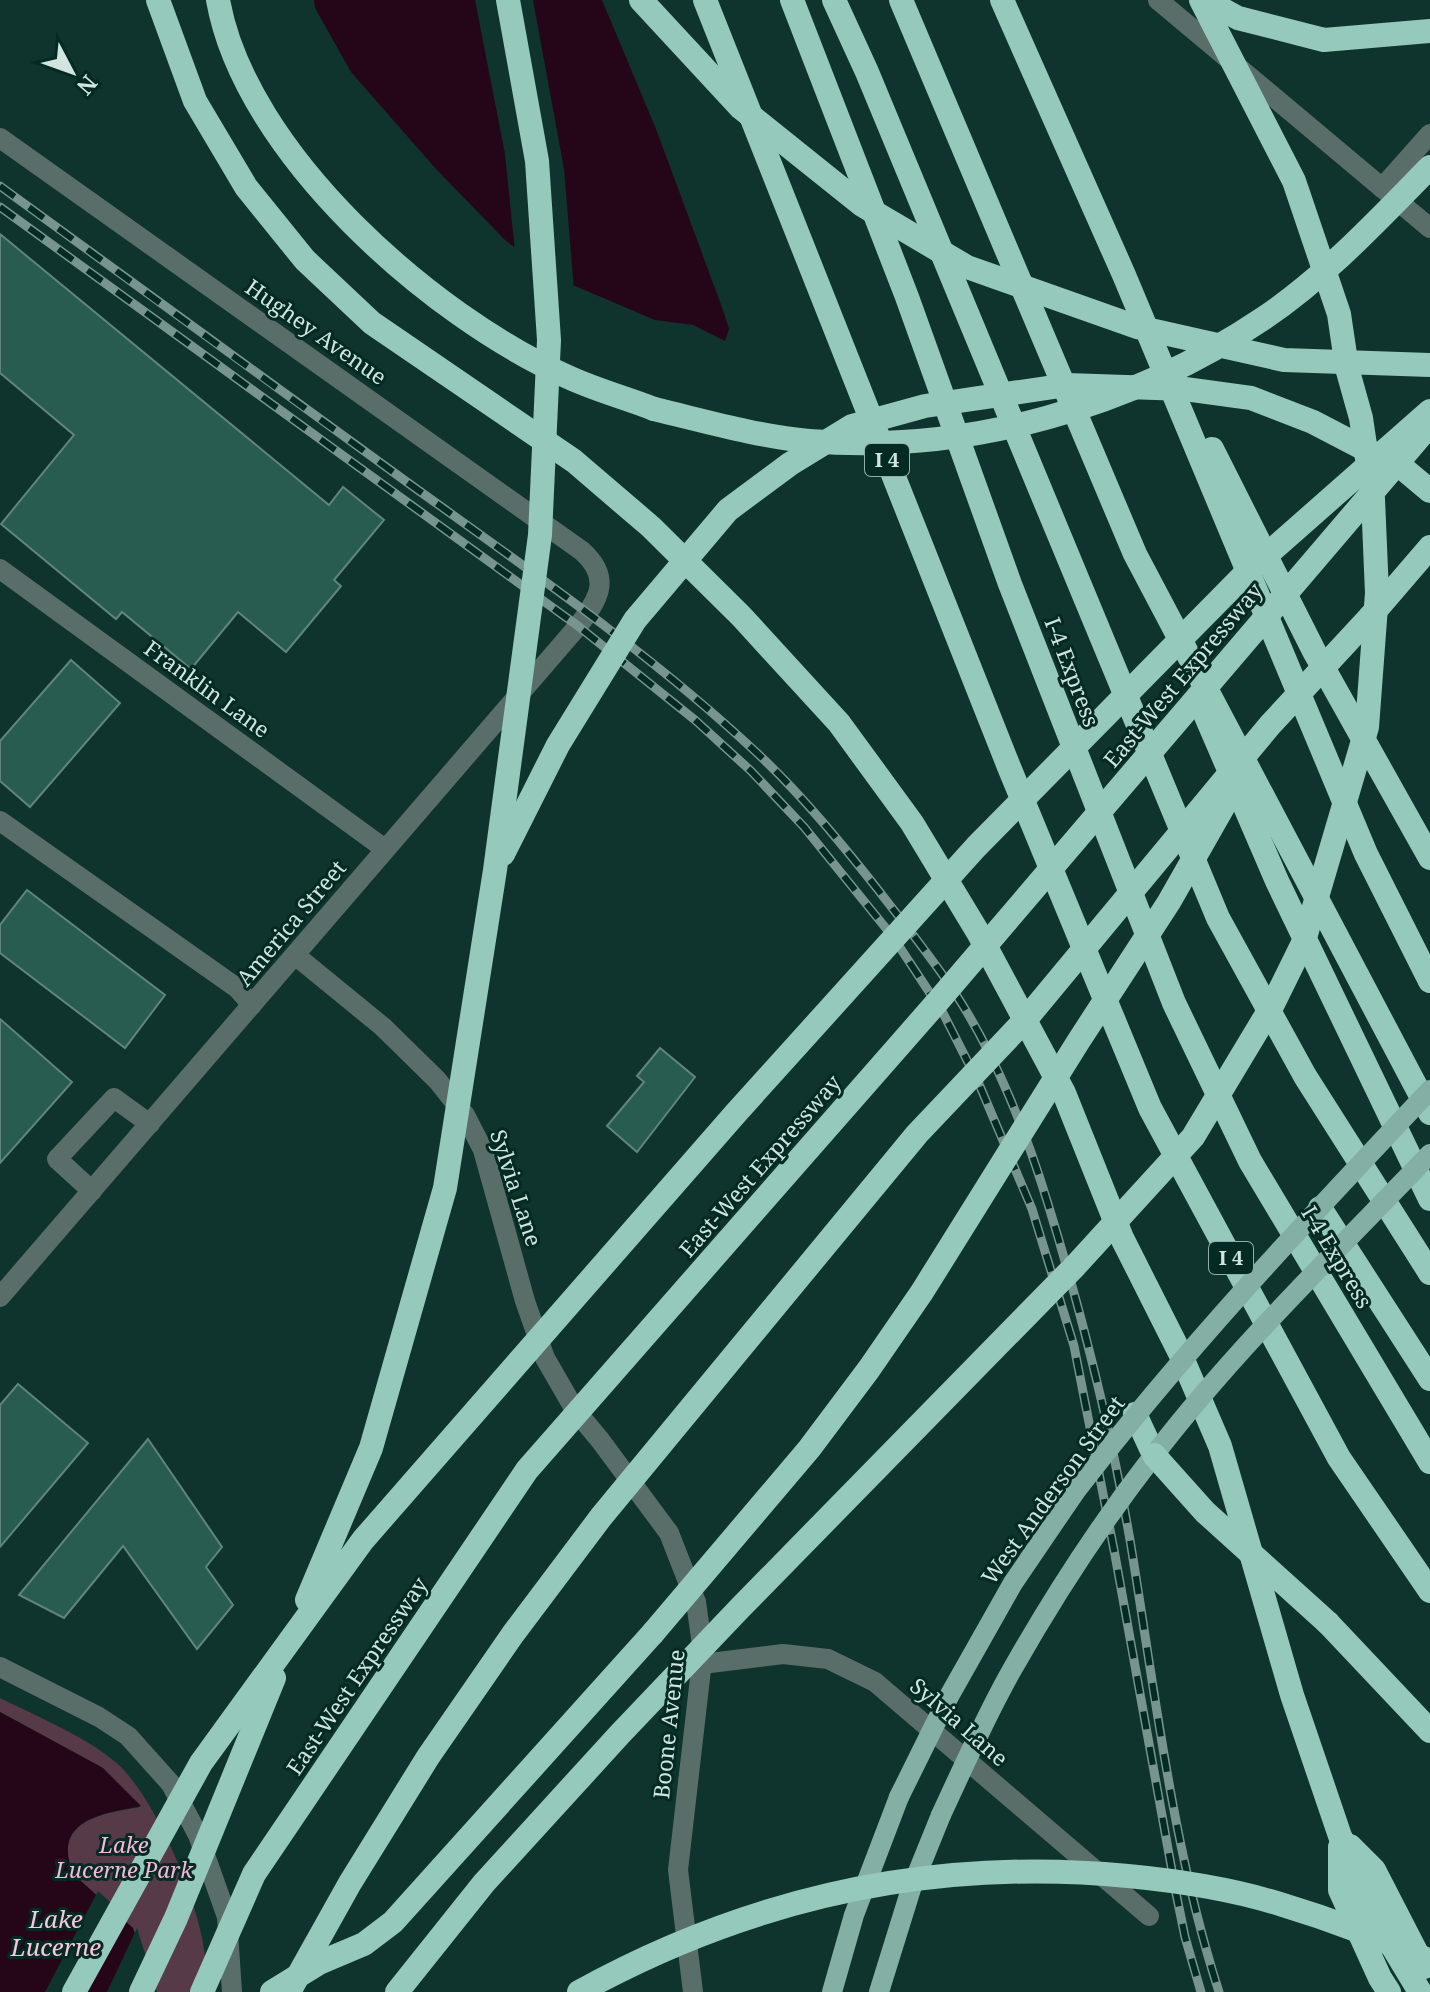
<svg xmlns="http://www.w3.org/2000/svg" width="1430" height="1992" font-family="'Noto Serif',serif">
	<style>
		.green { fill: #563a48 }
		.water { fill: #250618 }
		.pier { fill: #0e342d }
		.building { fill: #295c51; stroke: #5f857c; stroke-width: 2 }
		.lines { fill: none; stroke-linecap: round; stroke-linejoin: round }
		.minor { stroke: #5a6e69; stroke-width: 20 }
		.major { stroke: #84afa4; stroke-width: 20 }
		.highway { stroke: #94c9bc; stroke-width: 24 }
		.rail-casing { stroke: #78948e; stroke-width: 9 }
		.rail { stroke: #032a23; stroke-width: 6; stroke-dasharray: 18; stroke-linecap: butt }
		.major-bridge { stroke: #84afa4; stroke-width: 20 }
		.highway-bridge { stroke: #94c9bc; stroke-width: 24 }
		.labels { text-anchor: middle; stroke-width: 6; stroke-linejoin: round; paint-order: stroke }
		.shield { fill: #032a23; stroke: #93ada7; stroke-width: 2 }
		.shield-label { font-size: 20px; font-weight: bold; fill: #d1e5e0 }
		.street-label { font-size: 22px; fill: #d1e5e0; stroke: #032a23 }
		.park-label { font-size: 22px; font-style: italic; fill: #fab6d7; stroke: #032a23 }
		.water-label { font-size: 24px; font-style: italic; fill: #fcc5df; stroke: #032a23 }
	</style>
	<rect width="100%" height="100%" fill="#0e342d"/>
	<path class="green" d="M0 1698C36 1716 94 1740 122 1768 158 1806 194 1892 203 1943 206 1959 207 1976 209 1992H153L133 1928 70 1872C70 1864 66 1852 68 1845 74 1815 116 1812 140 1807L103 1768 0 1712Z"/>
	<g class="water">
		<polygon points="314,0 602,0 656,129 723,310 729,329 725,341 693,325 655,320 561,280 506,241 436,169 351,72 315,8"/>
		<path d="M0 1712 103 1768 141 1806C117 1811 72 1815 68 1846 67 1854 70 1864 71 1872L133 1928 153 1992H0Z"/>
	</g>
	<g class="pier">
		<polygon points="475,0 533,0 564,169 574,290 559,283 515,252 505,154"/>
		<polygon points="98,1891 126,1917 86,1992 45,1992"/>
		<polygon points="137,1928 157,1992 107,1992"/>
	</g>
	<g class="building">
		<polygon points="0,234 329,505 343,487 384,520 334,580 341,586 286,652 238,612 191,669 122,612 116,619 1,524 74,435 0,373"/>
		<polygon points="71,660 120,703 30,807 0,781 0,741"/>
		<polygon points="27,890 165,995 125,1048 0,953 0,925"/>
		<polygon points="0,1019 72,1082 0,1163"/>
		<polygon points="660,1048 695,1077 637,1152 607,1126 644,1082 637,1076"/>
		<polygon points="18,1384 88,1443 0,1547 0,1405"/>
		<polygon points="148,1439 222,1547 206,1567 233,1605 197,1649 123,1546 64,1618 19,1595"/>
	</g>
	<g class="lines">
		<g class="minor">
			<polyline points="1158,0 1430,228"/>
			<path d="M0 138 582 551C612 578 599 599 578 626L0 1297"/>
			<polyline points="1382,188 1430,134"/>
			<polyline points="0,569 385,849"/>
			<polyline points="0,821 237,988 252,1005"/>
			<polyline points="295,955 383,1027 437,1080 465,1115 483,1150 525,1301 545,1358 575,1410 600,1440 669,1533 696,1602 703,1652 678,1870 693,1992"/>
			<polyline points="92,1191 57,1159 114,1098 150,1124"/>
			<polyline points="702,1664 783,1654 828,1659 875,1682 1149,1916"/>
			<polyline points="0,1667 99,1717 128,1736 171,1784 198,1835 227,1917 232,1992"/>
		</g>
		<g class="major">
			<polyline points="948,1698 1013,1583 1075,1492"/>
			<polyline points="832,1992 854,1915 899,1797"/>
			<polyline points="879,1992 911,1889 941,1815"/>
		</g>
		<g class="highway">
			<polyline points="158,0 195,101 246,187 305,260 372,323 574,461 651,527 741,616 839,723 912,823 979,934 1064,1093 1122,1238 1180,1353 1220,1446 1292,1695 1340,1836 1382,1929 1420,1992"/>
			<path d="M218 0C245 153 432 317 568 377 596 390 626 398 654 409"/>
			<polyline points="705,0 1009,767 1150,1108 1339,1458 1430,1591"/>
			<polyline points="792,0 907,297 1010,584 1174,1003 1250,1161 1430,1462"/>
			<polyline points="834,0 867,72 1218,918 1305,1076 1430,1273"/>
			<polyline points="901,0 1135,554 1430,1113"/>
			<polyline points="1002,0 1124,275 1366,854 1430,981"/>
			<polyline points="1205,0 1238,18 1324,40 1430,31"/>
			<polyline points="1212,449 1315,653 1430,858"/>
			<polyline points="1370,617 1430,547"/>
			<polyline points="1205,714 1277,881 1430,1199"/>
			<polyline points="1320,1208 1430,1379"/>
			<polyline points="1135,1414 1154,1455"/>
			<polyline points="1328,1623 1430,1731"/>
			<polyline points="1350,1846 1374,1870 1424,1967"/>
			<polyline points="1340,1847 1340,1890 1380,1978 1389,1992"/>
			<polyline points="272,1992 319,1963 364,1944 393,1922 653,1633"/>
		</g>
		<defs>
			<g id="rail">
				<path d="M0 186C137 286 274 386 411 485 529 570 650 653 757 753 802 795 841 843 879 891 905 925 932 958 955 993 995 1054 1027 1134 1048 1204 1082 1314 1110 1426 1130 1540 1155 1691 1172 1846 1219 1992"/>
				<polyline points="0,207 578,626 695,720 751,771 804,827 893,937 943,1013 979,1084 1032,1209 1074,1346 1115,1555 1176,1893 1185,1937 1201,1992"/>
			</g>
		</defs>
		<use href="#rail" class="rail-casing"/>
		<use href="#rail" class="rail"/>
		<g class="major-bridge">
			<path d="M1075 1492C1184 1350 1307 1220 1430 1090"/>
			<polyline points="899,1797 948,1698"/>
			<path d="M941 1815C964 1766 986 1715 1013 1668 1055 1594 1102 1522 1154 1455 1237 1347 1336 1252 1430 1154"/>
		</g>
		<g class="highway-bridge">
			<polyline points="641,0 741,108 862,205 967,267 1137,327 1284,360 1430,365"/>
			<path d="M654 409C705 421 756 436 809 441 968 454 1132 407 1264 318 1326 276 1378 220 1430 167"/>
			<polyline points="503,854 558,745 635,620 728,510 790,464 852,426 925,406 1067,385 1185,389 1251,398 1313,422 1405,470 1430,491"/>
			<polyline points="1154,1455 1205,1512 1328,1623"/>
			<polyline points="307,1600 371,1448 445,1188 495,870 540,535 549,340 537,161 508,0"/>
			<polyline points="653,1633 809,1449 869,1369 922,1292 1078,1042 1169,902 1239,779"/>
			<polyline points="74,1992 201,1763 363,1540 736,1113 976,847 1245,574 1430,411"/>
			<polyline points="141,1992 176,1918 274,1678"/>
			<polyline points="202,1992 254,1874 527,1470 939,1000 1423,433"/>
			<polyline points="289,1992 350,1883 428,1757 513,1634 601,1517 917,1134 1026,1019 1270,725 1370,617"/>
			<polyline points="397,1992 484,1883 620,1734 740,1608 1076,1265 1193,1137 1273,1004 1304,941 1367,727 1377,593 1373,499 1361,418 1347,368 1339,314 1294,181 1201,0"/>
			<path d="M579 1992C751 1897 932 1857 1128 1876 1180 1881 1233 1889 1283 1905 1333 1920 1382 1939 1430 1961"/>
		</g>
	</g>
	<g class="labels">
		<g class="shield">
			<rect x="865" y="444" width="44" height="32" rx="6"/>
			<rect x="1209" y="1242" width="44" height="32" rx="6"/>
		</g>
		<g class="shield-label">
			<text x="887" y="467">I 4</text>
			<text x="1231" y="1265">I 4</text>
		</g>
		<g class="street-label">
			<text transform="translate(316 332) rotate(35)" y="8">Hughey Avenue</text>
			<text transform="translate(1072 672) rotate(69)" y="8">I-4 Express</text>
			<text transform="translate(1183 675) rotate(-50)" y="8">East-West Expressway</text>
			<text transform="translate(207 689) rotate(36)" y="8">Franklin Lane</text>
			<text transform="translate(291 923) rotate(-50)" y="8">America Street</text>
			<text transform="translate(760 1166) rotate(-49)" y="8">East-West Expressway</text>
			<text transform="translate(516 1188) rotate(72)" y="8">Sylvia Lane</text>
			<text transform="translate(1337 1257) rotate(59)" y="8">I-4 Express</text>
			<text transform="translate(1053 1490) rotate(-54)" y="8">West Anderson Street</text>
			<text transform="translate(357 1676) rotate(-56)" y="8">East-West Expressway</text>
			<text transform="translate(959 1722) rotate(41)" y="8">Sylvia Lane</text>
			<text transform="translate(669 1724) rotate(-84)" y="8">Boone Avenue</text>
		</g>
		<g class="park-label">
			<text x="124" y="1853">Lake<tspan x="124" dy="25">Lucerne Park</tspan></text>
		</g>
		<g class="water-label">
			<text x="56" y="1928">Lake<tspan x="56" dy="28">Lucerne</tspan></text>
		</g>
	</g>
	<g transform="translate(72 72) rotate(131)" stroke="#032a23" stroke-width="6" paint-order="stroke">
	<path d="M0-6L14 30L0 20L-14 30Z" fill="#d1e5e0"/>
	<text y="-12" font-size="22" font-weight="bold" text-anchor="middle" fill="#d1e5e0">N</text>
	</g>
</svg>
